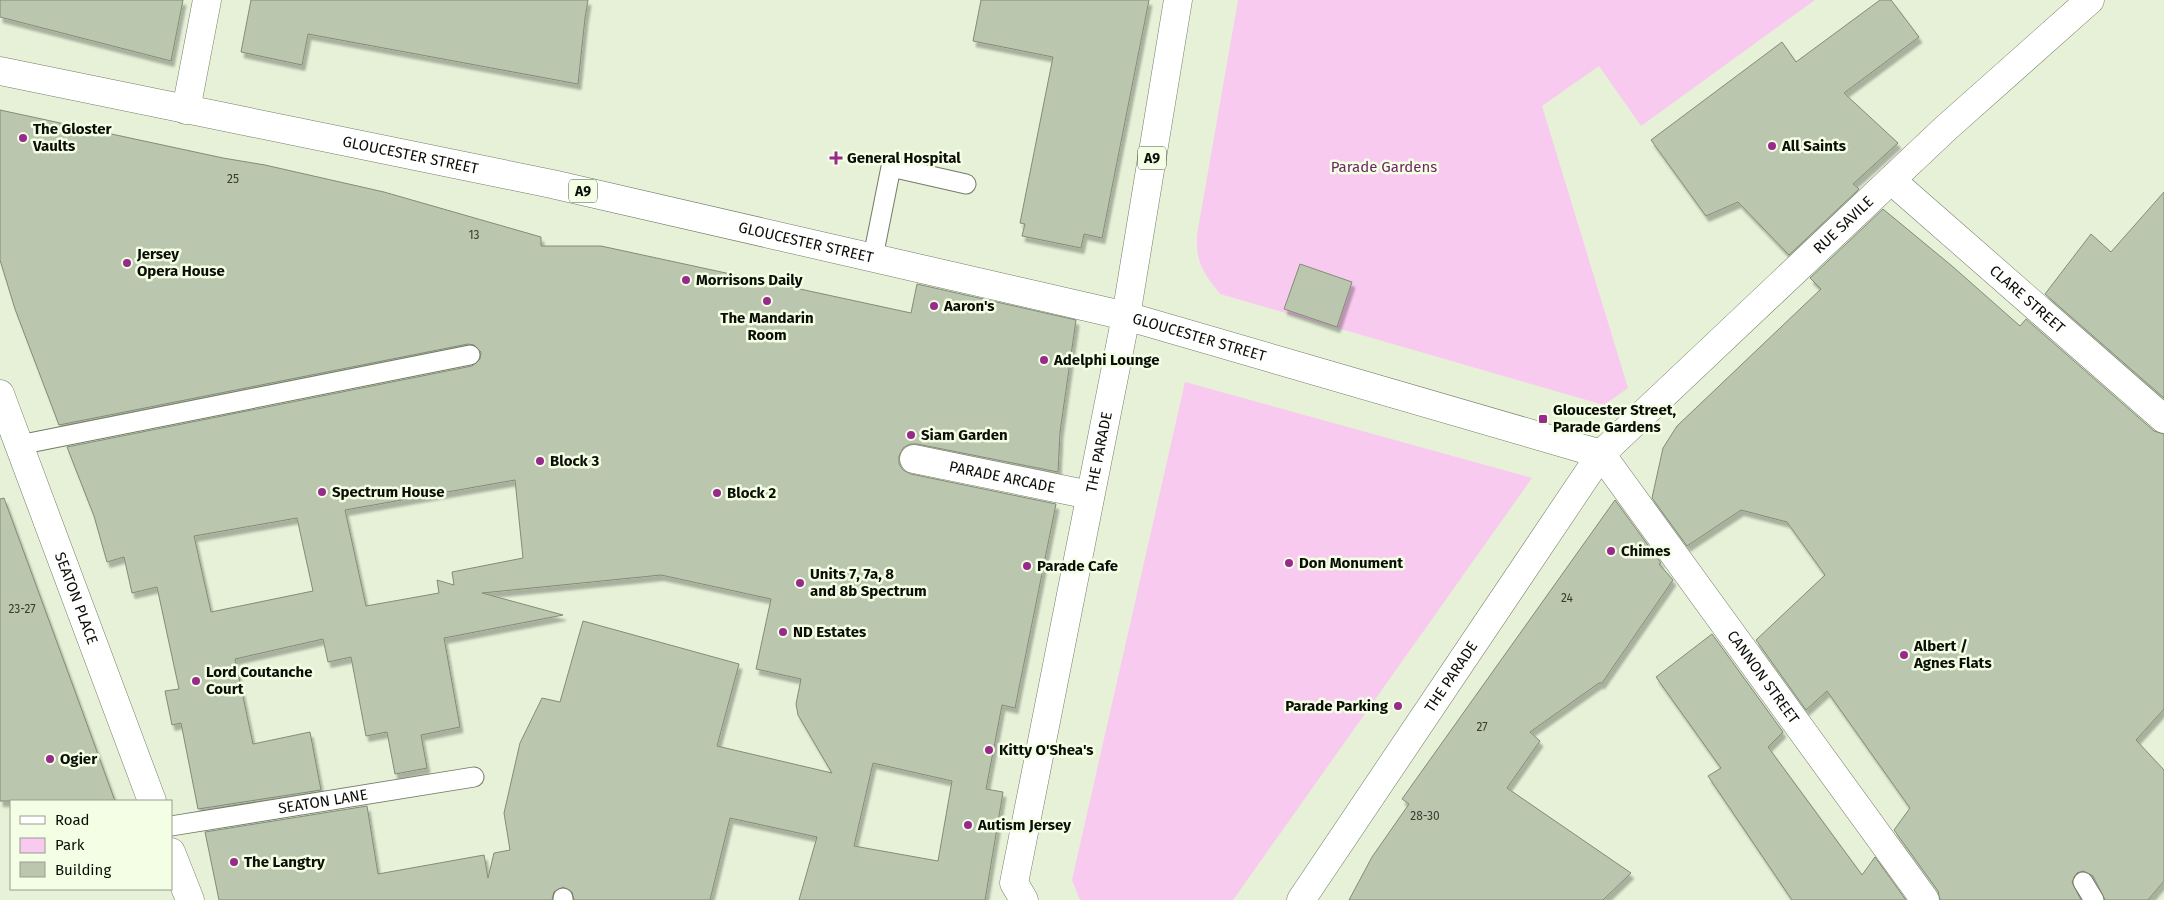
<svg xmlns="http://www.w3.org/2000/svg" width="2164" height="900" font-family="'Fira Sans',sans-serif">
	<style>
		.green { fill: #f9caf0 }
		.building { fill: #bbc6ae; stroke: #828c76; fill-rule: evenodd; filter: url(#shadow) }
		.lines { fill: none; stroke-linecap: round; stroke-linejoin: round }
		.service-casing { stroke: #727c66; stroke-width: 21 }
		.pedestrian-casing { stroke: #727c66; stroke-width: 29 }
		.minor-casing { stroke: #727c66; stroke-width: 29 }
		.secondary-casing { stroke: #727c66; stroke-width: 29 }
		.primary-casing { stroke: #727c66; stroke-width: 29 }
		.service { stroke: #fff; stroke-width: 19 }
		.pedestrian { stroke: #fff; stroke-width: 28 }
		.minor { stroke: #fff; stroke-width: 28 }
		.secondary { stroke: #fff; stroke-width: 28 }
		.primary { stroke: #fff; stroke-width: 28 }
		.poi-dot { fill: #972a8b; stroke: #f3fee5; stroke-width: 2 }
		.labels { text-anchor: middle; stroke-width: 5; stroke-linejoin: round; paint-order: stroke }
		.number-label { font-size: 12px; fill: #373c30 }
		.shield { fill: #f3fee5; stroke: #515649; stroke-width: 1 }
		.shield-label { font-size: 14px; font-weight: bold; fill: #0b0e06 }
		.poi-label { font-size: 15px; font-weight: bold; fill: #0b0e06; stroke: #f3fee5; text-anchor: start }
		.street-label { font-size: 15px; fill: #0b0e06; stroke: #f3fee5 }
		.park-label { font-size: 15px; fill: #6d2664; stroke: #f3fee5 }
	</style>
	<defs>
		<filter id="shadow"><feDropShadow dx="3" dy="5.5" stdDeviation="1" flood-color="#0004"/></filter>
	</defs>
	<rect width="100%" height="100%" fill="#e6f1d8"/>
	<g class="green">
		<path d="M1238 0H1815L1641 126 1599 66 1542 106 1628 388 1604 405 1220 294C1203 272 1196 264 1197 235Z"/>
		<polygon points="1185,382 1532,478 1233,900 1080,900 1072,880"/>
	</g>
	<g class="building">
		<polygon points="0,0 183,0 171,61 0,17"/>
		<polygon points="251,0 588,0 585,18 578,84 308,34 302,65 241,52"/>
		<polygon points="981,0 1149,0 1102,238 1084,234 1081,248 1022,236 1025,224 1020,223 1053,57 973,41"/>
		<polygon points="1880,0 1891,0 1919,37 1844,93 1898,143 1853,184 1859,189 1789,255 1738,202 1706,216 1651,140 1782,42 1796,62"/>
		<path d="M0 110 223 158 265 165 384 192 541 237V246H601L911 313 917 284 1076 320 1060 432 1058 472 917 444H910L903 448 899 456V464L903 470 911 474 1056 504 1015 708 1002 705 986 789 1003 792 985 900H799L817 837 730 818 710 900H574L572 892 563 887 554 892 552 900H219L205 832 367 806 378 874 484 855 488 878 494 853 510 850 504 813 520 743 542 698 560 702 583 621 739 664 717 746 832 773 798 715 796 704 801 679 756 669 771 599 661 575 482 593 563 615 444 638 460 727 421 735 427 768 395 774 387 732 366 736 351 657 328 662 323 639 235 659 253 744 310 732 321 790 198 809 181 723 172 725 165 691 179 689 157 587 132 593 124 557 107 562 94 516 67 447 472 366 480 359 481 352 474 345 468 344 59 425 15 309 0 260ZM515 480 523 558 452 572 454 585 437 580 439 593 366 606 345 510ZM297 518 313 591 211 612 194 536ZM873 763 952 781 938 861 854 846Z"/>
		<polygon points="2164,192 2164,398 2045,294 2091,234 2111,252"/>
		<polygon points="1883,209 1952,266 2020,326 2026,319 2154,431 2164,434 2164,709 2136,740 2164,770 2164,881 2148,900 2105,900 2093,876 2083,871 2077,873 2072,882 2081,900 1940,900 1938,891 1894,830 1910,808 1827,691 1806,710 1756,640 1825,575 1787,522 1741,510 1687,546 1652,498 1663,448 1677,426 1821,289 1810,278"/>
		<polygon points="1300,264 1352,282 1337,327 1284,309"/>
		<polygon points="4,498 80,705 115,801 0,801 0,499"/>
		<polygon points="1615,500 1661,563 1659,564 1673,580 1602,683 1599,683 1530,732 1540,741 1507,788 1631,873 1603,900 1349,900 1372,857 1409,804 1402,799"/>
		<polygon points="1712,634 1783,732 1768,747 1862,875 1875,857 1906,900 1792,900 1708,776 1721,768 1656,677"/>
	</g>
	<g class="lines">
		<defs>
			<g id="service">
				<polyline points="873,257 891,167 966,184"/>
				<polyline points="19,445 470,355"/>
				<path id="s1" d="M171 826 474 777"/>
				<polyline points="2083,882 2094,900"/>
				<polyline points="563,898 563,900"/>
			</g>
			<g id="pedestrian">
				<path id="s2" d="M914 459 1090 495"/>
			</g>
			<g id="minor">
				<polyline points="186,110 207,0"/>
				<path id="s3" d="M1891 180 2164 419"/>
				<path id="s4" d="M0 394 152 801"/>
				<polyline points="171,852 190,900"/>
				<path id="s5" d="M1301 900 1601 454 1946 128 2090 0"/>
			</g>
			<g id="secondary">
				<path id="s6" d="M1024 900 1014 883 1126 316 1601 454 1925 900"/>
			</g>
			<g id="primary">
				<path id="s7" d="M0 71 552 184 1126 316 1178 0"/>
			</g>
		</defs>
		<use href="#service" class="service-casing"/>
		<use href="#pedestrian" class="pedestrian-casing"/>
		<use href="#minor" class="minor-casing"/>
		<use href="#secondary" class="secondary-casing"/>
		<use href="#primary" class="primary-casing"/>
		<use href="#service" class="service"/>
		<use href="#pedestrian" class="pedestrian"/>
		<use href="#minor" class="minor"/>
		<use href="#secondary" class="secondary"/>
		<use href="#primary" class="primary"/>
	</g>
	<g class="poi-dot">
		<circle cx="23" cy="138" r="5"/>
		<circle cx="1772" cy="146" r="5"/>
		<path d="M833.5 150.5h5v5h5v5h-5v5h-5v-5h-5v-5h5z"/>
		<circle cx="127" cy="263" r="5"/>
		<circle cx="686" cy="280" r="5"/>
		<circle cx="767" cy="301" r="5"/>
		<circle cx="934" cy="306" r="5"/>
		<circle cx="1044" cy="360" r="5"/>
		<rect x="1538" y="414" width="10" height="10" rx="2.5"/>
		<circle cx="911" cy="435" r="5"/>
		<circle cx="540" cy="461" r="5"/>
		<circle cx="322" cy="492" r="5"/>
		<circle cx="717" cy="493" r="5"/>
		<circle cx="1611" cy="551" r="5"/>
		<circle cx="1289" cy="563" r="5"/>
		<circle cx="1027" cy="566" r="5"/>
		<circle cx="800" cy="583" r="5"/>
		<circle cx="783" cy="632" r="5"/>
		<circle cx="1904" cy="655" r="5"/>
		<circle cx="196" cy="681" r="5"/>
		<circle cx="1398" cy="706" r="5"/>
		<circle cx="989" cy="750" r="5"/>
		<circle cx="50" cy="759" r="5"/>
		<circle cx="968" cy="825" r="5"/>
		<circle cx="234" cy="862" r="5"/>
	</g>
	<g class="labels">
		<g class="number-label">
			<text x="233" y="183">25</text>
			<text x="474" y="239">13</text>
			<text x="1567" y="602">24</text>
			<text x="22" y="613">23-27</text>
			<text x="1482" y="731">27</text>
			<text x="1425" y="820">28-30</text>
		</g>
		<g class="shield">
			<rect x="1138" y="146.5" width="28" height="23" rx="4"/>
			<rect x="569" y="179.5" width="28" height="23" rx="4"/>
		</g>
		<g class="shield-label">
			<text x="1152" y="163">A9</text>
			<text x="583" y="196">A9</text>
		</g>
		<g class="poi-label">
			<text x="33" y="134">The Gloster<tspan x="33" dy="17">Vaults</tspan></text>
			<text x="1782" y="151">All Saints</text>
			<text x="847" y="163">General Hospital</text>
			<text x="137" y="259">Jersey<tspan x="137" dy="17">Opera House</tspan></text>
			<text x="696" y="285">Morrisons Daily</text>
			<text x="944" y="311">Aaron's</text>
			<text x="767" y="323" text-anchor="middle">The Mandarin<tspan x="767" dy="17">Room</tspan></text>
			<text x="1054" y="365">Adelphi Lounge</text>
			<text x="1553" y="415">Gloucester Street,<tspan x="1553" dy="17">Parade Gardens</tspan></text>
			<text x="921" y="440">Siam Garden</text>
			<text x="550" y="466">Block 3</text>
			<text x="332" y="497">Spectrum House</text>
			<text x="727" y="498">Block 2</text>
			<text x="1621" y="556">Chimes</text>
			<text x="1299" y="568">Don Monument</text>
			<text x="1037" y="571">Parade Cafe</text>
			<text x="810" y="579">Units 7, 7a, 8<tspan x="810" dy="17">and 8b Spectrum</tspan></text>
			<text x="793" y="637">ND Estates</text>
			<text x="1914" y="651">Albert /<tspan x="1914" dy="17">Agnes Flats</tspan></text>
			<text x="206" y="677">Lord Coutanche<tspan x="206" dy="17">Court</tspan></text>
			<text x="1388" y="711" text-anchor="end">Parade Parking</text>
			<text x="999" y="755">Kitty O'Shea's</text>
			<text x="60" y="764">Ogier</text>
			<text x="978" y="830">Autism Jersey</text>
			<text x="244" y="867">The Langtry</text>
		</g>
		<g class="street-label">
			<text dy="5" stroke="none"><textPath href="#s7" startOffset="419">GLOUCESTER STREET</textPath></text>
			<text dy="5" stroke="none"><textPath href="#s5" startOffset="871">RUE SAVILE</textPath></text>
			<text dy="5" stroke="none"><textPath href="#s7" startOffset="824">GLOUCESTER STREET</textPath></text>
			<text dy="5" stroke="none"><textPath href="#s3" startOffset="181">CLARE STREET</textPath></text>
			<text dy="5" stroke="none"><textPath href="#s6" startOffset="674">GLOUCESTER STREET</textPath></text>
			<text dy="5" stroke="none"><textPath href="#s6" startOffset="459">THE PARADE</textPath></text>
			<text dy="5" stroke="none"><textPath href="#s2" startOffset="90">PARADE ARCADE</textPath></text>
			<text dy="5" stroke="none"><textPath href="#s4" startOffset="218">SEATON PLACE</textPath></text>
			<text dy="5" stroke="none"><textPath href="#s5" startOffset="269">THE PARADE</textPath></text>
			<text dy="5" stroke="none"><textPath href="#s6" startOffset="1368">CANNON STREET</textPath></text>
			<text dy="5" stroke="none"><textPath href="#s1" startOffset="154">SEATON LANE</textPath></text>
		</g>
		<g class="park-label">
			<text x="1384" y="172">Parade Gardens</text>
		</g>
	</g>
	<rect x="10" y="800" width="162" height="90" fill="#f3fee5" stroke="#969e8c"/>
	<rect x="20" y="816" width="25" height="8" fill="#ffffff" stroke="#969e8c"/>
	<text x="55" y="825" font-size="15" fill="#0b0e06">Road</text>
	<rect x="20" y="838" width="25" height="15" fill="#f9caf0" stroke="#969e8c"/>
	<text x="55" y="850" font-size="15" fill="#0b0e06">Park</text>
	<rect x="20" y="862" width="25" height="15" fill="#bbc6ae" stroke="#969e8c"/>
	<text x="55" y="875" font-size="15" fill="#0b0e06">Building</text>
</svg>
